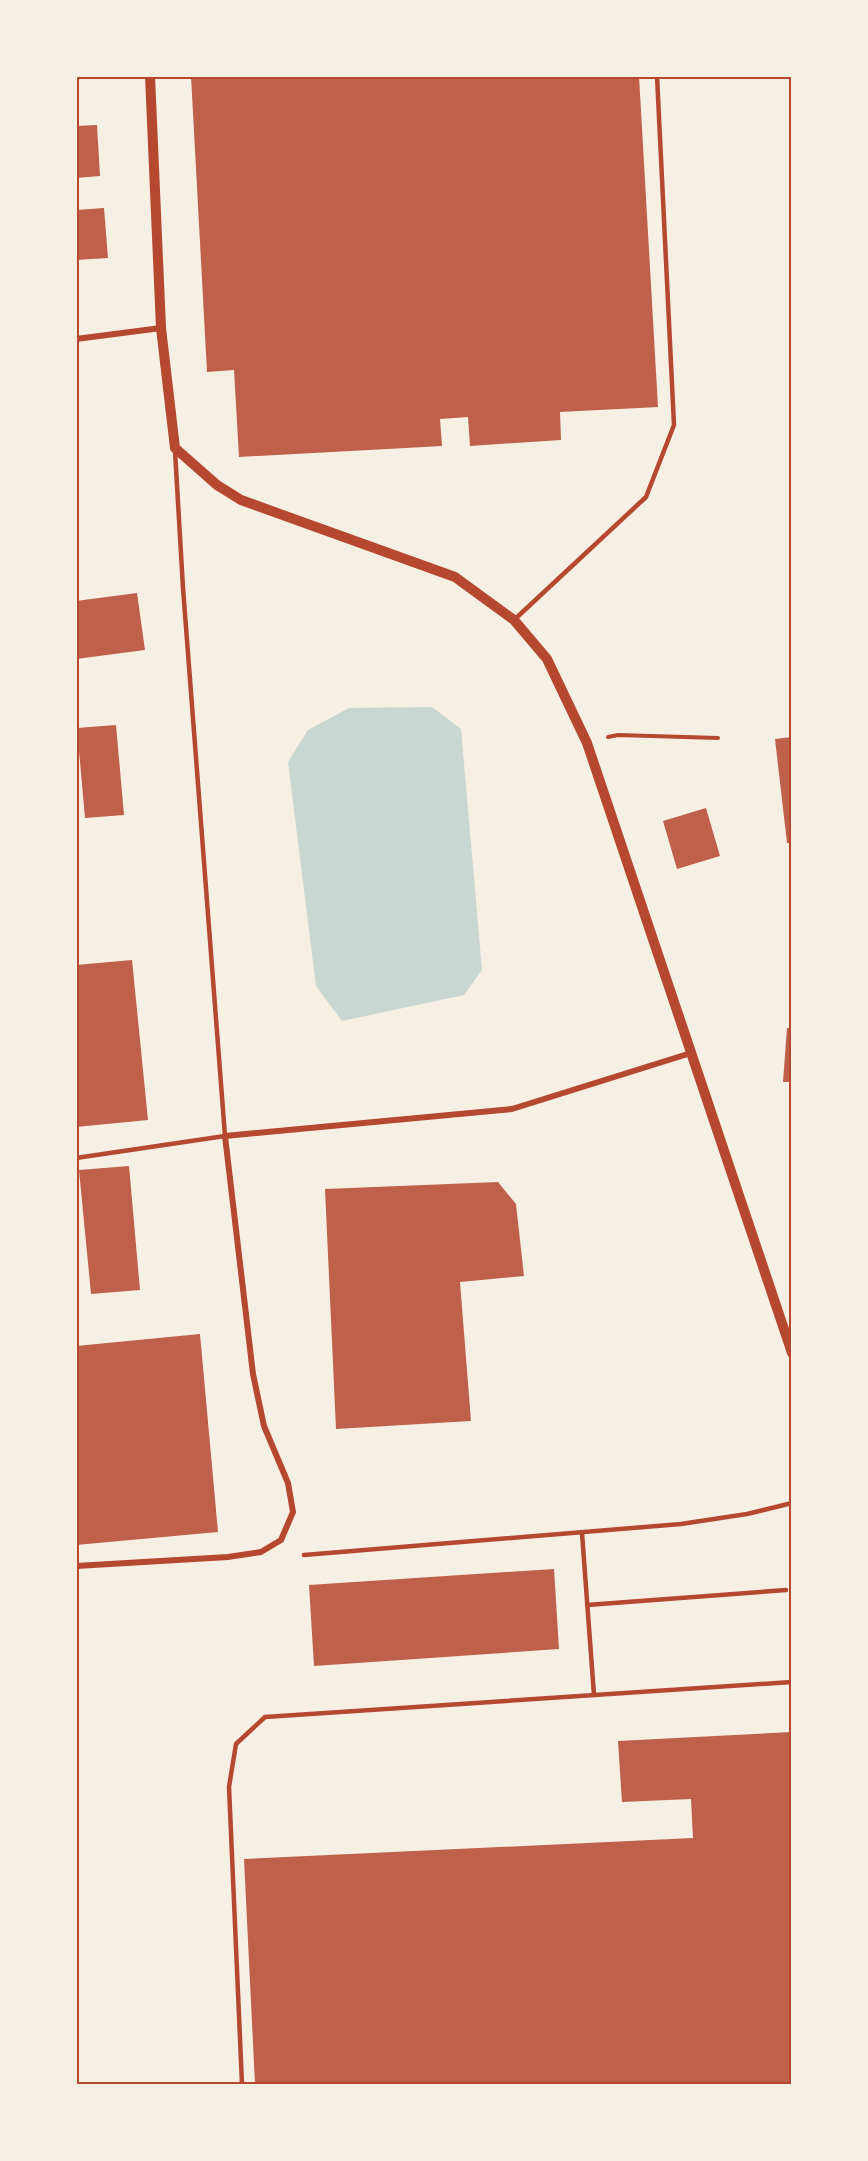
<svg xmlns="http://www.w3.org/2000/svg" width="868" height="2161" font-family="Signika,sans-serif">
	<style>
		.water { fill: #c9d6d2 }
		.building { fill: #bf614a }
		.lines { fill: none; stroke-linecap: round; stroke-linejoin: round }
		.path { stroke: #b5482f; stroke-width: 4 }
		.service { stroke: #b5482f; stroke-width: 4.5 }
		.minor { stroke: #b5482f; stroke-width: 6 }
		.tertiary { stroke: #b5482f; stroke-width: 10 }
		.neatline { fill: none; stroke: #b5482f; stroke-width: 2 }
	</style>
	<rect width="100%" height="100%" fill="#f6efe4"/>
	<polygon class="water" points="432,707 461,729 482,970 464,995 342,1021 316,986 288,762 308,730 349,708"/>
	<g class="building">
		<polygon points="76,76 93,76 93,78 76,79"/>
		<polygon points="191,76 639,76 658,407 560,412 561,440 470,446 468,417 440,419 442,446 239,457 234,370 207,372"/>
		<polygon points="97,125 100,176 76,178 76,126"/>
		<polygon points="104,208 108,258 76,260 76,210"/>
		<polygon points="137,593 145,650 76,659 76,601"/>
		<polygon points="116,725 124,815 85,818 77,728"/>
		<polygon points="792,737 792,843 787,843 775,739"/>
		<polygon points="706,808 720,856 677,869 663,821"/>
		<polygon points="132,960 148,1120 76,1127 76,965"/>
		<polygon points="787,1028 792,1028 792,1082 783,1082"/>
		<polygon points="129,1166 140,1290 91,1294 79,1170"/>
		<polygon points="498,1182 516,1204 524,1276 460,1282 471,1421 336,1429 325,1189"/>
		<polygon points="200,1334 218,1532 76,1545 76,1346"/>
		<polygon points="554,1569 559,1649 314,1666 309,1585"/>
		<polygon points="791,1732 792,2084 255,2084 244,1859 693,1838 691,1799 622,1802 618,1741"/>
	</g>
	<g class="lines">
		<polyline class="path" points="608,737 618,735 718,738"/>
		<g class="service">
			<polyline points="514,620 646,497 674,425 657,76"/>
			<polyline points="76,1158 225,1136 183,588 175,451"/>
			<polyline points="582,1533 594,1695"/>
			<polyline points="304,1555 681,1524 747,1514 792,1503"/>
			<polyline points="587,1605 786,1590"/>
			<polyline points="242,2084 229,1787 236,1744 265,1717 792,1682"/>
		</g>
		<g class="minor">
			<polyline points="76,339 161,328"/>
			<polyline points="76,1566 228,1557 261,1552 281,1540 293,1512 288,1483 264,1426 253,1374 225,1136 512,1109 691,1053"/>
		</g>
		<polyline class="tertiary" points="150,76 161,328 175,448 217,485 241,500 455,577 514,620 547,659 587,743 792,1353"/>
	</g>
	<rect width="868" height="2161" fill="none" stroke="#f6efe4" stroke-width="156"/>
	<rect x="78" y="78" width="712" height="2005" class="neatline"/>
</svg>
